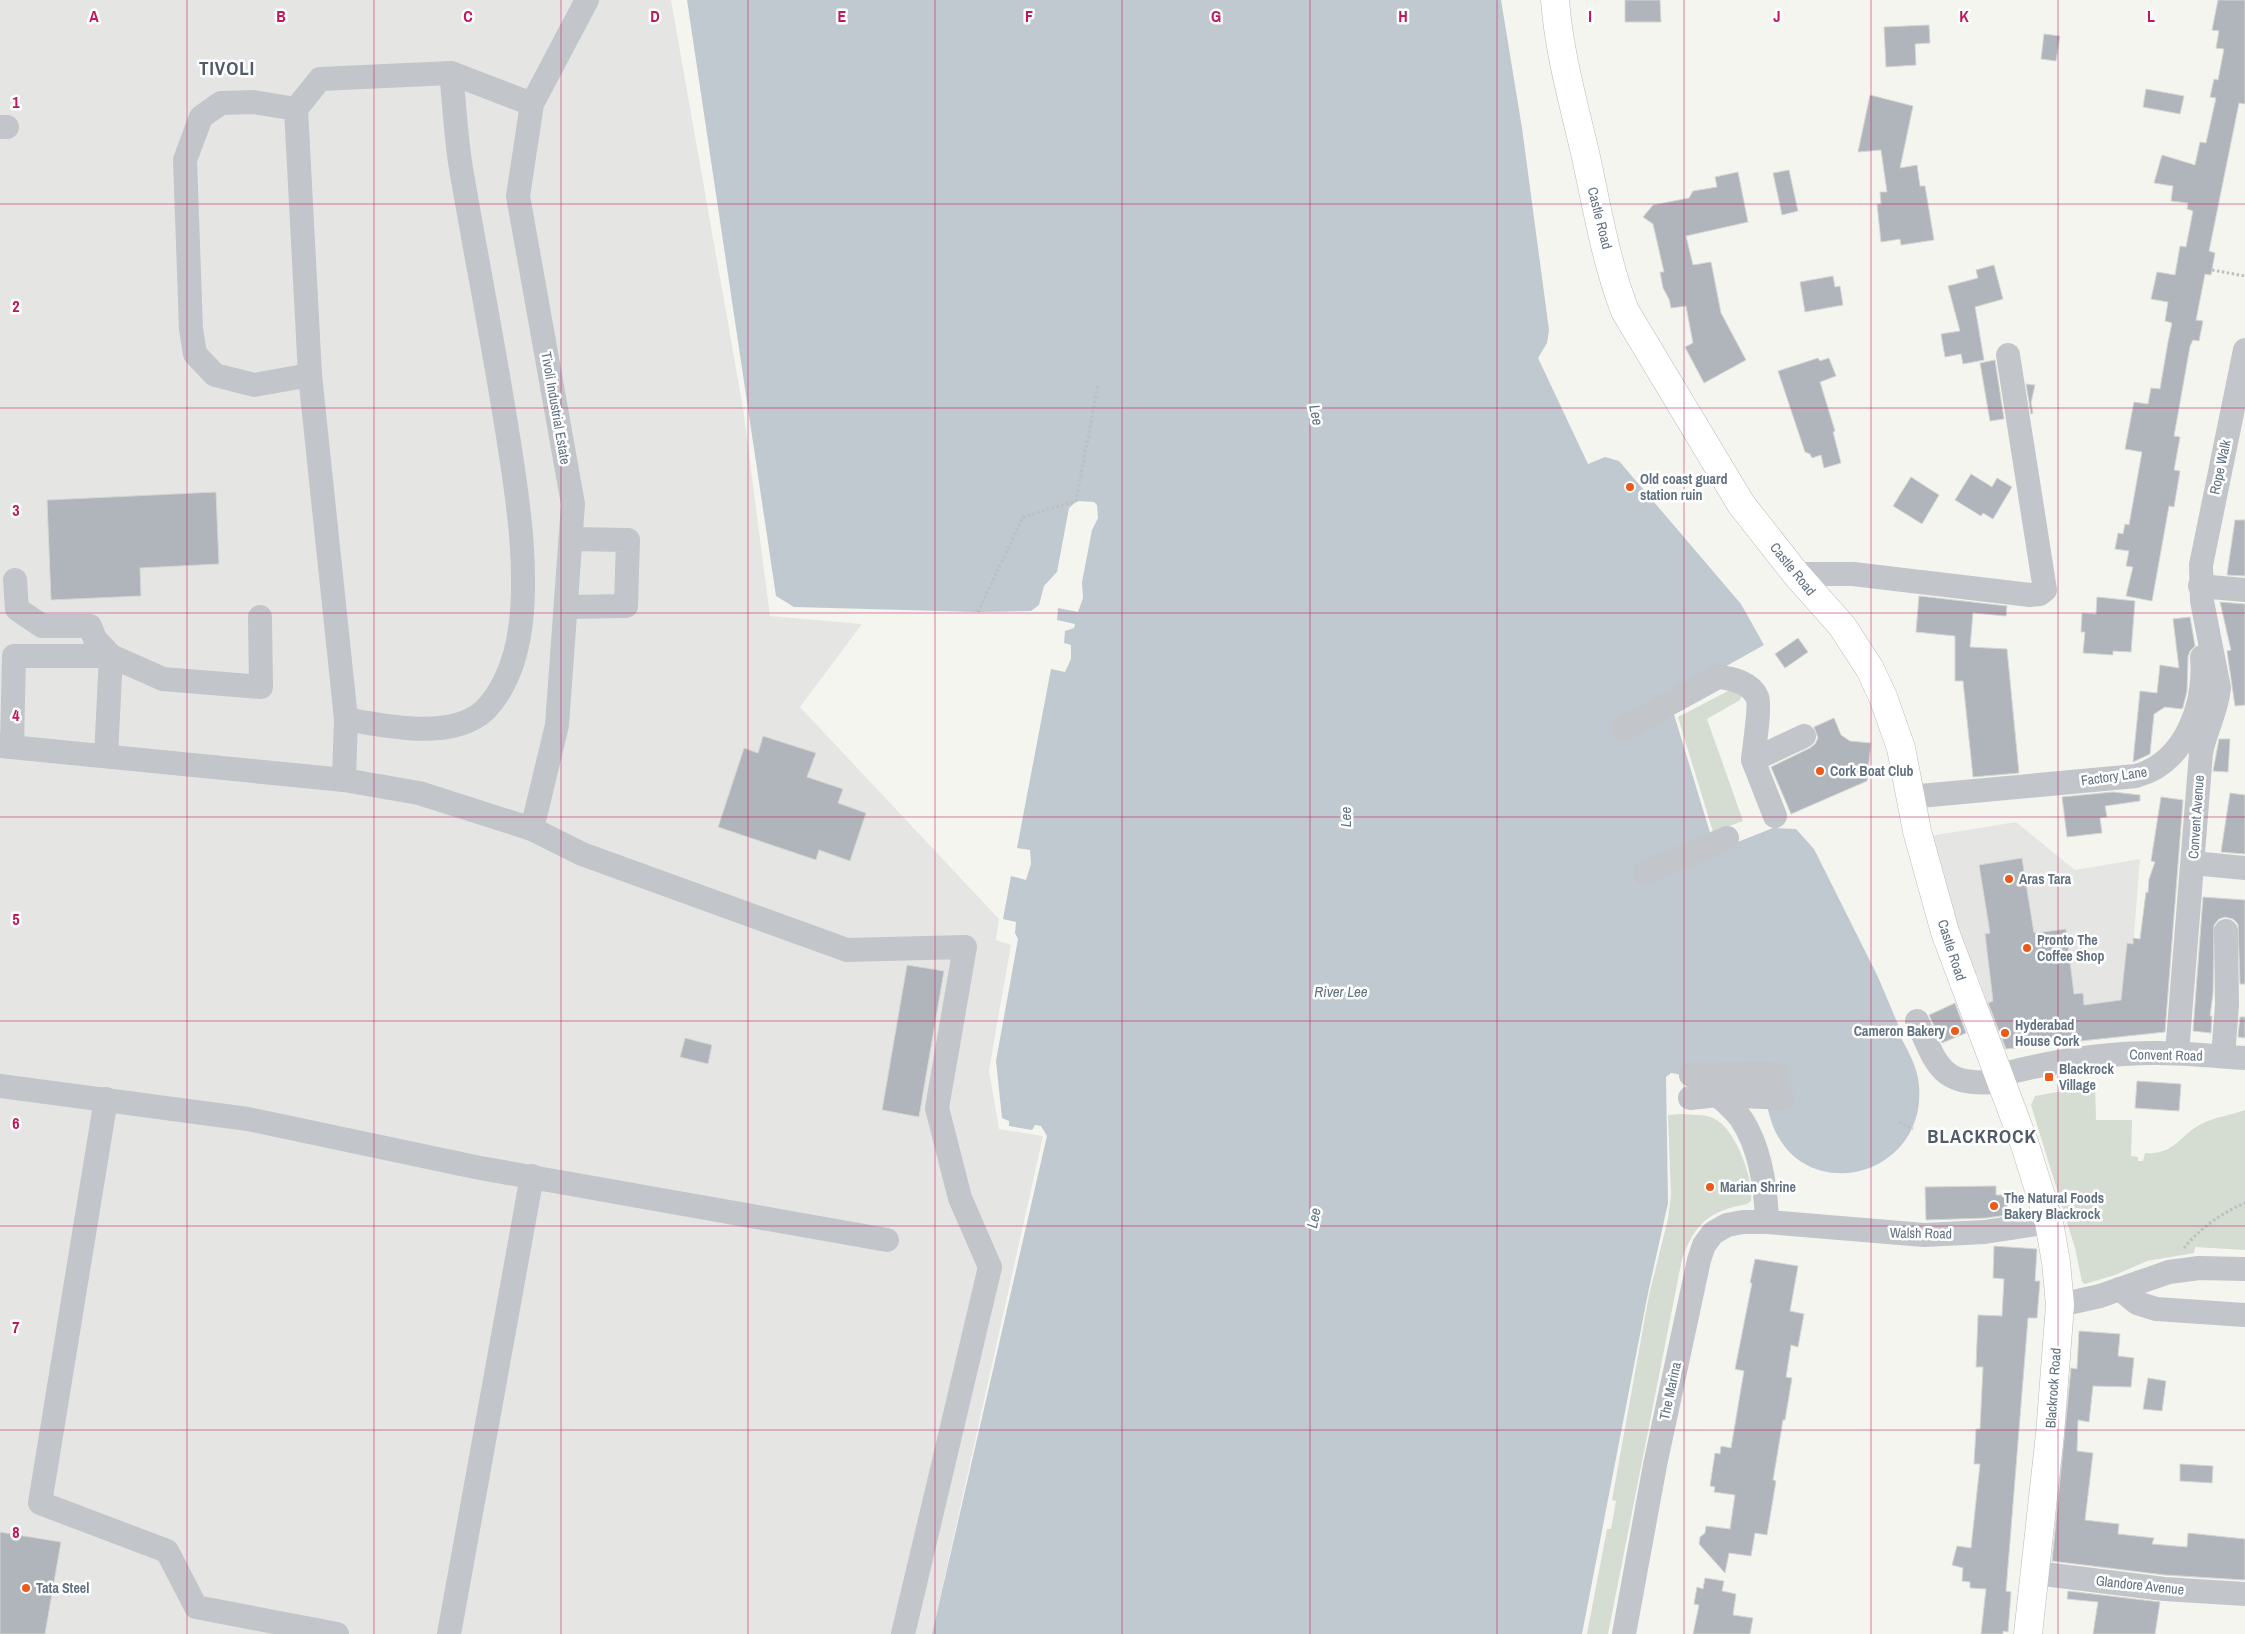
<svg xmlns="http://www.w3.org/2000/svg" width="2245" height="1634" font-family="'Archivo Narrow',sans-serif">
	<style>
		.built { fill: #e5e6e4 }
		.green { fill: #d5dcd1 }
		.water { fill: #bfc9cf }
		.building { fill: #afb5bb; stroke: #d6d6d3 }
		.lines { fill: none; stroke-linecap: round; stroke-linejoin: round }
		.major-casing { stroke: #b5b9bd; stroke-width: 29 }
		.path { stroke: #bebfc1; stroke-width: 3; stroke-dasharray: 2.5 2.5; stroke-linecap: butt }
		.minor { stroke: #c2c5c9; stroke-width: 24 }
		.major { stroke: #fff; stroke-width: 28 }
		.grid { fill: none; stroke: #c2185b; stroke-width: 1; stroke-opacity: 0.55 }
		.poi-dot { fill: #ec5919; stroke: #fff; stroke-width: 2 }
		.labels { text-anchor: middle; stroke-width: 5; stroke-linejoin: round; paint-order: stroke }
		.street-label { font-size: 14px; fill: #627283; stroke: #fff }
		.poi-label { font-size: 14px; font-weight: bold; fill: #627283; stroke: #fff; text-anchor: start }
		.water-label { font-size: 15px; font-style: italic; fill: #5e7581; stroke: #fff }
		.district-label { font-size: 19px; font-weight: bold; letter-spacing: 1px; fill: #505c68; stroke: #fff }
		.grid-label { font-size: 16px; text-anchor: middle; font-weight: bold; fill: #c2185b; stroke: #fff; stroke-width: 5; stroke-linejoin: round; paint-order: stroke }
	</style>
	<rect width="100%" height="100%" fill="#f5f5f0"/>
	<g class="built">
		<polygon points="0,0 671,0 743,408 770,616 862,624 800,707 999,919 996,940 1011,945 989,1070 999,1129 1043,1136 932,1634 0,1634"/>
		<polygon points="2016,822 2075,870 2140,859 2126,1036 2003,1049 1977,974 1971,973 1930,836"/>
	</g>
	<g class="green">
		<polygon points="1730,690 1742,695 1740,700 1707,719 1743,821 1713,832 1678,717"/>
		<path d="M2095 1085 2096 1120H2132L2131 1156 2138 1157V1161H2143L2145 1153C2176 1155 2179 1135 2203 1123 2216 1117 2231 1115 2245 1110V1250L2195 1247 2194 1253 2147 1261 2115 1275 2085 1284 2082 1282 2075 1248 2031 1105 2035 1096Z"/>
		<path d="M1681 1114C1692 1115 1703 1114 1713 1118 1735 1127 1754 1179 1751 1201L1747 1204C1709 1211 1695 1223 1682 1259L1608 1634H1587L1607 1529H1611L1616 1501 1612 1500 1649 1295 1668 1219 1671 1195 1668 1115Z"/>
	</g>
	<path class="water" d="M687 0H1501L1522 128 1549 330 1547 343 1538 358 1588 464 1605 457 1619 461 1741 604 1764 645 1685 689 1672 708 1712 839 1647 878 1773 828 1796 829 1814 849 1878 977 1900 1029 1897 1030C1906 1048 1918 1066 1919 1086 1927 1184 1785 1212 1767 1104L1677 1074 1671 1073 1666 1077 1668 1203 1648 1293 1582 1634H932L1047 1136 1041 1126 1035 1125 1032 1130 1009 1126V1121L1002 1118 996 1061 1018 939 1015 933 1016 922 1003 919 1011 876 1026 880 1031 864 1030 850 1017 848 1051 669 1065 672 1071 659V645L1064 643 1065 631 1074 628 1075 624 1057 620 1058 608 1078 612 1083 598 1082 582 1092 530 1098 518 1097 505 1094 502 1077 501 1069 508 1057 572 1044 586 1039 605 1031 611 978 612 794 607 776 596Z"/>
	<g class="building">
		<polygon points="1625,0 1660,0 1661,22 1625,22"/>
		<polygon points="2218,0 2245,0 2245,104 2239,103 2209,251 2215,253 2211,275 2205,274 2196,320 2203,321 2199,341 2193,340 2190,346 2174,436 2180,437 2174,470 2180,471 2174,507 2169,506 2152,601 2126,596 2133,567 2126,566 2129,551 2115,549 2118,533 2123,534 2125,524 2129,525 2142,452 2125,449 2134,402 2148,404 2151,388 2160,389 2168,342 2172,323 2165,321 2168,302 2151,299 2157,272 2175,275 2180,246 2186,247 2193,211 2187,209 2188,203 2171,201 2173,186 2154,183 2162,155 2195,165 2200,142 2206,143 2216,98 2210,97 2214,79 2218,80 2224,49 2216,48 2219,31 2212,30"/>
		<polygon points="1929,25 1930,43 1915,44 1916,65 1886,67 1884,27"/>
		<polygon points="2044,34 2060,36 2056,61 2041,59"/>
		<polygon points="2146,89 2184,96 2180,114 2143,107"/>
		<polygon points="1870,95 1913,106 1900,168 1917,165 1920,186 1925,186 1934,240 1901,245 1900,239 1881,242 1877,204 1881,204 1880,192 1887,192 1881,150 1858,152"/>
		<polygon points="1789,170 1798,211 1782,215 1773,173"/>
		<polygon points="1738,172 1748,222 1686,236 1693,265 1711,262 1721,313 1746,360 1704,383 1685,347 1693,343 1686,306 1671,308 1669,299 1663,288 1660,272 1664,272 1653,224 1643,217 1653,205 1689,198 1693,191 1717,187 1715,177"/>
		<polygon points="1994,265 2003,299 1975,307 1984,360 1963,364 1961,354 1945,357 1941,334 1960,331 1948,286 1978,278 1976,270"/>
		<polygon points="1833,276 1835,287 1840,286 1843,305 1805,312 1800,282"/>
		<polygon points="1818,358 1820,361 1829,358 1836,376 1820,382 1835,431 1833,432 1841,463 1824,468 1821,455 1812,458 1810,454 1805,452 1778,371"/>
		<polygon points="1995,360 2004,419 1990,421 1980,363"/>
		<polygon points="2026,384 2035,385 2031,403 2033,413 2031,414"/>
		<polygon points="1971,474 1992,487 1997,478 2012,487 1993,519 1983,513 1981,516 1955,500"/>
		<polygon points="1911,477 1939,495 1922,524 1893,506"/>
		<polygon points="216,492 219,564 140,568 141,596 51,600 47,500"/>
		<polygon points="2235,520 2245,520 2245,576 2227,575"/>
		<polygon points="1919,596 2007,606 2006,616 1973,613 1970,647 2007,649 2019,773 1973,777 1963,681 1955,681 1955,636 1916,632"/>
		<polygon points="2097,597 2135,601 2131,652 2113,651 2113,655 2083,653 2085,632 2081,632 2082,613 2096,614"/>
		<polygon points="2220,602 2245,604 2245,705 2235,706 2227,651 2231,650"/>
		<polygon points="2190,617 2195,646 2190,651 2188,657 2187,691 2183,707 2182,709 2165,707 2154,714 2150,754 2133,762 2140,691 2157,693 2160,665 2179,668 2173,619"/>
		<polygon points="1798,638 1808,652 1785,668 1775,654"/>
		<polygon points="1834,718 1841,735 1850,741 1871,743 1867,781 1791,814 1771,767 1810,748 1815,744 1818,738 1814,727"/>
		<polygon points="763,736 816,753 807,777 843,789 838,803 866,813 850,861 819,850 816,860 718,827 744,748 758,753"/>
		<polygon points="2219,739 2230,739 2228,772 2213,771"/>
		<polygon points="2113,792 2140,795 2140,801 2105,806 2107,817 2100,818 2102,833 2067,837 2062,797"/>
		<polygon points="2230,793 2245,795 2245,854 2221,852"/>
		<polygon points="2161,797 2183,800 2165,1032 2006,1049 1988,1003 1993,1001 1985,934 1990,933 1979,865 2022,858 2034,933 2066,929 2074,994 2083,993 2084,1005 2121,1000 2127,943 2133,944 2133,938 2140,939 2146,892 2148,893 2149,879 2155,862 2151,861"/>
		<polygon points="2203,897 2245,900 2245,984 2240,984 2238,924 2233,919 2225,917 2219,919 2214,925 2213,993 2210,1016 2212,1016 2211,1033 2193,1031"/>
		<polygon points="907,965 944,971 919,1117 882,1110"/>
		<polygon points="1955,1003 1966,1033 1942,1043 1929,1015"/>
		<polygon points="2240,1017 2245,1017 2245,1038 2238,1037"/>
		<polygon points="685,1038 712,1045 708,1064 680,1057"/>
		<polygon points="2137,1081 2181,1084 2179,1111 2135,1108"/>
		<polygon points="1996,1186 1996,1195 2007,1195 2008,1215 1986,1218 1926,1220 1925,1187"/>
		<polygon points="1994,1246 2037,1249 2035,1281 2040,1281 2037,1318 2028,1318 2006,1591 2011,1592 2008,1632 2003,1631 2003,1634 1981,1634 1986,1589 1970,1588 1970,1582 1962,1581 1963,1568 1952,1565 1957,1546 1971,1548 1980,1464 1974,1464 1976,1429 1980,1429 1983,1367 1976,1367 1978,1315 2002,1316 2004,1279 1993,1278"/>
		<polygon points="1755,1259 1798,1266 1790,1311 1804,1314 1798,1347 1791,1345 1786,1377 1792,1378 1785,1420 1783,1420 1773,1480 1776,1481 1767,1535 1755,1533 1751,1556 1729,1553 1725,1573 1699,1544 1700,1537 1705,1533 1706,1526 1730,1529 1735,1495 1714,1492 1715,1487 1710,1486 1715,1453 1720,1454 1721,1446 1731,1448 1744,1371 1735,1369 1752,1283 1750,1283"/>
		<polygon points="2079,1331 2120,1334 2118,1356 2134,1358 2131,1387 2093,1386 2089,1422 2078,1420 2077,1451 2093,1453 2085,1520 2119,1524 2118,1534 2154,1538 2152,1544 2187,1547 2188,1533 2245,1539 2245,1580 2165,1575 2052,1561 2071,1368 2077,1369"/>
		<polygon points="2148,1378 2166,1381 2162,1411 2143,1409"/>
		<polygon points="2180,1464 2213,1466 2212,1483 2180,1481"/>
		<polygon points="0,1532 61,1542 45,1634 0,1634"/>
		<polygon points="1705,1578 1724,1581 1722,1591 1736,1594 1733,1615 1753,1618 1750,1634 1693,1634 1699,1605 1694,1604 1697,1587 1703,1589"/>
		<polygon points="2068,1591 2160,1602 2155,1634 2093,1634 2098,1602 2067,1599"/>
	</g>
	<g class="lines">
		<defs>
			<path id="major" d="M1555 0C1559 53 1574 105 1586 157 1597 208 1606 262 1625 311L1741 504 1796 574 1842 626 1870 669 1883 697 1901 748 1917 831 1945 932 2025 1145 2049 1222 2056 1262 2060 1305 2050 1434 2028 1634"/>
		</defs>
		<use href="#major" class="major-casing"/>
		<g class="path">
			<polyline points="2212,270 2245,276"/>
			<polyline points="978,612 1023,517 1076,501 1098,385"/>
			<polyline points="1899,1122 1913,1129"/>
			<path d="M2184 1248C2199 1229 2223 1212 2245 1203"/>
		</g>
		<g class="minor">
			<polyline points="296,109 253,102 221,103 201,117 185,160 191,329 195,354 215,375 254,385 310,375"/>
			<polyline points="0,127 7,127"/>
			<polyline points="1796,574 1853,574 2030,595 2040,594 2045,590 2008,355"/>
			<polyline points="15,580 17,609 42,626 90,626 95,639 111,656 163,679 261,687 260,617"/>
			<polyline points="2200,586 2245,590"/>
			<polyline points="566,607 626,606 628,540 571,539"/>
			<path d="M346 719C385 726 452 741 485 710 499 696 510 673 515 654 533 588 517 491 506 424 493 342 477 261 463 180 456 145 455 108 451 73"/>
			<path d="M1623 729 1718 677C1732 678 1751 683 1757 697 1761 705 1754 748 1753 760"/>
			<polyline points="0,746 344,780 419,793 532,829 582,854 847,950 965,947 937,1108 960,1198 990,1267 903,1634"/>
			<polyline points="12,747 14,656 111,656 106,756"/>
			<polyline points="344,780 346,719 310,375 296,109 320,79 451,73 532,104"/>
			<path d="M1909 797 2136 776C2186 762 2206 704 2202 657"/>
			<polyline points="1775,816 1753,760 1804,736"/>
			<polyline points="532,829 557,725 573,504 518,196 532,104 587,0"/>
			<polyline points="2193,863 2245,868"/>
			<polyline points="1645,873 1727,838"/>
			<path d="M1917 1021C1939 1071 1942 1086 2002 1082"/>
			<path d="M2177 1053 2201 753C2205 731 2217 711 2219 688L2202 601 2201 565 2245 350"/>
			<polyline points="2223,1056 2227,1005 2226,931"/>
			<polyline points="1691,1075 1772,1074 1776,1075 1777,1079 1773,1083 1719,1083 1718,1095 1783,1098"/>
			<path d="M2000 1075C2049 1062 2102 1053 2154 1053 2184 1053 2215 1056 2245 1058"/>
			<polyline points="0,1086 248,1119 475,1167 887,1240"/>
			<path d="M1690 1098 1718 1095C1726 1103 1736 1111 1742 1120 1760 1148 1766 1189 1767 1222"/>
			<polyline points="106,1099 40,1503 167,1551 196,1607 337,1634"/>
			<polyline points="2120,1289 2137,1303 2156,1309 2245,1315"/>
			<polyline points="2060,1305 2100,1296 2169,1272 2199,1268 2245,1269"/>
			<polyline points="2036,1573 2164,1589 2245,1594"/>
			<polyline points="449,1634 532,1176"/>
			<polyline points="1624,1634 1655,1465 1699,1260 1704,1245 1713,1233 1727,1225 1743,1222 1767,1222 1924,1235 1985,1232 2049,1222"/>
		</g>
		<use href="#major" class="major"/>
	</g>
	<path class="grid" d="M187 0V1634M374 0V1634M561 0V1634M748 0V1634M935 0V1634M1122 0V1634M1310 0V1634M1497 0V1634M1684 0V1634M1871 0V1634M2058 0V1634M0 204H2245M0 408H2245M0 613H2245M0 817H2245M0 1021H2245M0 1226H2245M0 1430H2245"/>
	<g class="poi-dot">
		<circle cx="1630" cy="487" r="5"/>
		<circle cx="1820" cy="771" r="5"/>
		<circle cx="2009" cy="879" r="5"/>
		<circle cx="2027" cy="948" r="5"/>
		<circle cx="1955" cy="1031" r="5"/>
		<circle cx="2005" cy="1033" r="5"/>
		<rect x="2044" y="1072" width="10" height="10" rx="2.5"/>
		<circle cx="1710" cy="1187" r="5"/>
		<circle cx="1994" cy="1206" r="5"/>
		<circle cx="26" cy="1588" r="5"/>
	</g>
	<g class="labels">
		<g class="street-label">
			<text transform="translate(1600 218) rotate(76)" y="5">Castle Road</text>
			<text transform="translate(556 408) rotate(80)" y="5">Tivoli Industrial Estate</text>
			<text transform="translate(2220 467) rotate(-78)" y="5">Rope Walk</text>
			<text transform="translate(1793 569) rotate(51)" y="5">Castle Road</text>
			<text transform="translate(2114 776) rotate(-8)" y="5">Factory Lane</text>
			<text transform="translate(2196 817) rotate(-86)" y="5">Convent Avenue</text>
			<text transform="translate(1952 950) rotate(72)" y="5">Castle Road</text>
			<text transform="translate(2166 1055) rotate(1)" y="5">Convent Road</text>
			<text transform="translate(1921 1233) rotate(1)" y="5">Walsh Road</text>
			<text transform="translate(2053 1388) rotate(-86)" y="5">Blackrock Road</text>
			<text transform="translate(1670 1391) rotate(-78)" y="5">The Marina</text>
			<text transform="translate(2140 1585) rotate(6)" y="5">Glandore Avenue</text>
		</g>
		<g class="poi-label">
			<text x="1640" y="484">Old coast guard<tspan x="1640" dy="16">station ruin</tspan></text>
			<text x="1830" y="776">Cork Boat Club</text>
			<text x="2019" y="884">Aras Tara</text>
			<text x="2037" y="945">Pronto The<tspan x="2037" dy="16">Coffee Shop</tspan></text>
			<text x="2015" y="1030">Hyderabad<tspan x="2015" dy="16">House Cork</tspan></text>
			<text x="1945" y="1036" text-anchor="end">Cameron Bakery</text>
			<text x="2059" y="1074">Blackrock<tspan x="2059" dy="16">Village</tspan></text>
			<text x="1720" y="1192">Marian Shrine</text>
			<text x="2004" y="1203">The Natural Foods<tspan x="2004" dy="16">Bakery Blackrock</tspan></text>
			<text x="36" y="1593">Tata Steel</text>
		</g>
		<g class="water-label">
			<text transform="translate(1316 415) rotate(78)" y="5">Lee</text>
			<text transform="translate(1346 817) rotate(-90)" y="5">Lee</text>
			<text x="1341" y="997">River Lee</text>
			<text transform="translate(1314 1218) rotate(-78)" y="5">Lee</text>
		</g>
		<g class="district-label">
			<text x="227" y="75">TIVOLI</text>
			<text x="1982" y="1143">BLACKROCK</text>
		</g>
	</g>
	<g class="grid-label">
		<text x="94" y="22">A</text>
		<text x="281" y="22">B</text>
		<text x="468" y="22">C</text>
		<text x="655" y="22">D</text>
		<text x="842" y="22">E</text>
		<text x="1029" y="22">F</text>
		<text x="1216" y="22">G</text>
		<text x="1403" y="22">H</text>
		<text x="1590" y="22">I</text>
		<text x="1777" y="22">J</text>
		<text x="1964" y="22">K</text>
		<text x="2151" y="22">L</text>
		<text x="16" y="108">1</text>
		<text x="16" y="312">2</text>
		<text x="16" y="516">3</text>
		<text x="16" y="721">4</text>
		<text x="16" y="925">5</text>
		<text x="16" y="1129">6</text>
		<text x="16" y="1333">7</text>
		<text x="16" y="1538">8</text>
	</g>
</svg>
